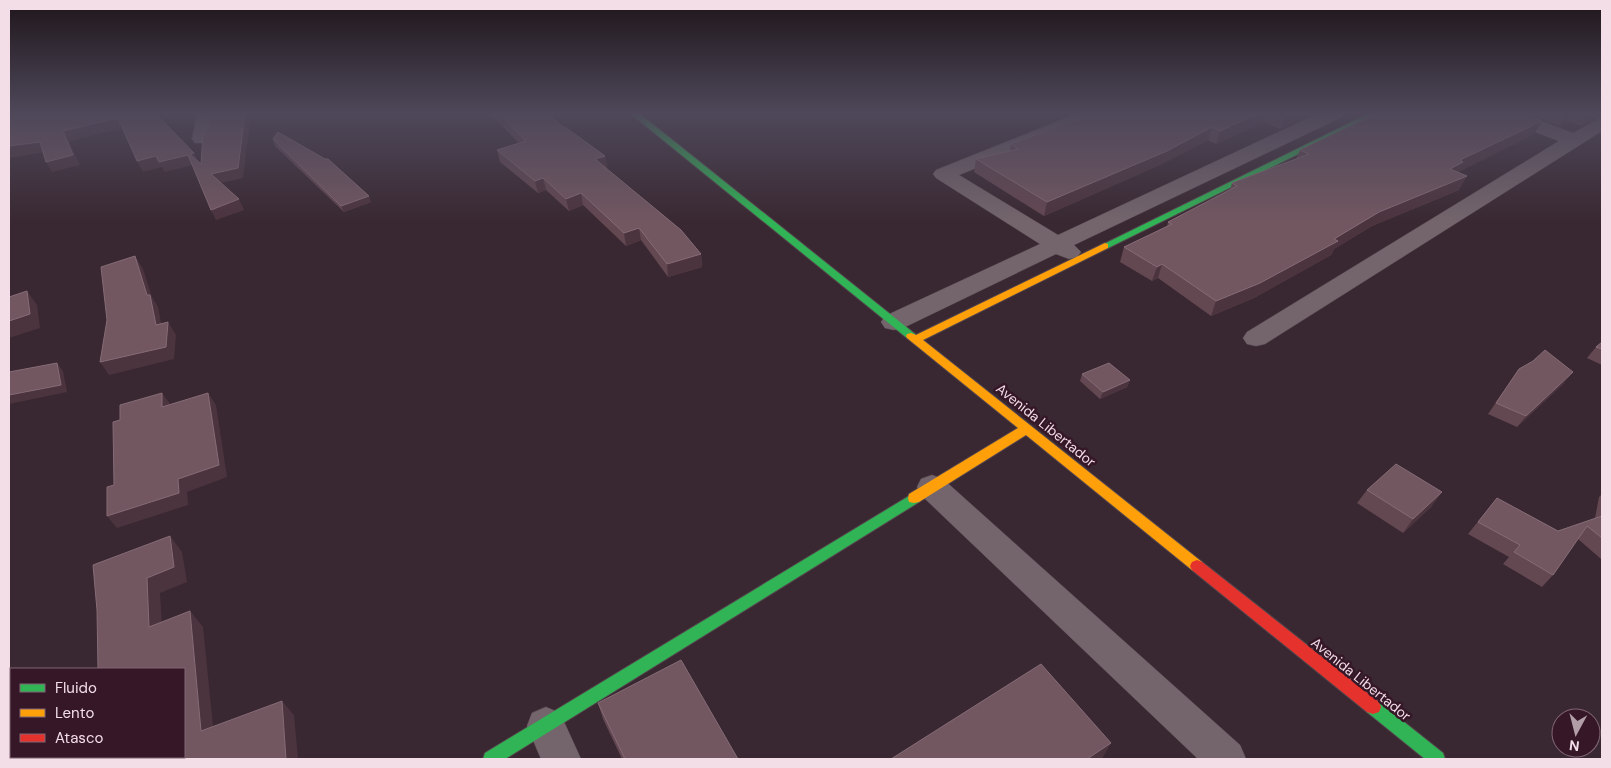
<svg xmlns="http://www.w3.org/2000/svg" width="1611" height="768" font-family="'DM Sans',sans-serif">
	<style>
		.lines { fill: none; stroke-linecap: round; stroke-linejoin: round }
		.street-casing { stroke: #55464e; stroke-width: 1 }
		.fast-casing { stroke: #55464e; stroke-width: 2 }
		.slow-casing { stroke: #55464e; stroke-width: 2 }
		.jam-casing { stroke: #55464e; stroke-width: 2 }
		.street { fill: #74656c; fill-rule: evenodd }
		.fast { fill: #30b455; fill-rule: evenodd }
		.slow { fill: #ff9f0a; fill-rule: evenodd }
		.jam { fill: #e5322d; fill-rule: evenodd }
		.wall { fill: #634751 }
		.shaded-wall { fill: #4c343e }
		.building { fill: #725761; stroke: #866c76 }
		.labels { text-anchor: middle; stroke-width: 5; stroke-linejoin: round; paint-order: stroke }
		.street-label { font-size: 14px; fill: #f3dde7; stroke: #351727 }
	</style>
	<rect width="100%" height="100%" fill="#392831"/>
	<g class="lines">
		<defs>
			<g id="street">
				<polygon points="197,114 215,114 212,139 209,143 195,143 192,139"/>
				<polygon points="1076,114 1103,114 1101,118 959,175 1058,235 1317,114 1342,114 1340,118 1074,245 1081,252 1077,257 1069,259 1056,254 903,328 894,330 885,328 881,322 885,316 1040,244 936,178 933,174 936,170"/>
				<polygon points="1495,114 1523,114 1573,133 1602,117 1602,131 1265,344 1256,346 1247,344 1243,338 1247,332 1559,141 1497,118"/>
				<polygon points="932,475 943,479 1240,745 1246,759 1198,759 921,495 917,487 921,479"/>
				<polygon points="546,707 560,713 581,759 541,759 527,726 532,713"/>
			</g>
			<g id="fast">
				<polygon points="631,114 640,114 915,334 916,336 915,338 907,338"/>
				<polygon points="1368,114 1379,114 1108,248 1102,248 1100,246"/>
				<polygon points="914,493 919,494 920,498 919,502 505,759 483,759 485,753"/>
				<polygon points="1373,700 1379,702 1443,753 1445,759 1425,759 1367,712 1365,707 1367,702"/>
			</g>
			<polygon id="slow" points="1105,243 1108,244 1108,248 923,340 1202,562 1204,566 1202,570 1197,572 1192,570 1026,435 919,502 914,503 909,502 908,498 909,494 1018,428 907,338 906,336 907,334 911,333 916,335"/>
			<polygon id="jam" points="1197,560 1202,562 1379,702 1381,707 1379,712 1373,714 1367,712 1192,570 1190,566 1192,562"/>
		</defs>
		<use href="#street" class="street-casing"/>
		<use href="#fast" class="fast-casing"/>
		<use href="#slow" class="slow-casing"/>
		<use href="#jam" class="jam-casing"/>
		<use href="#street" class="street"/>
		<use href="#fast" class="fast"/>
		<use href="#slow" class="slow"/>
		<use href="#jam" class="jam"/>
	</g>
	<g class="wall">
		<polygon points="490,114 548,114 563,127 605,156 607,167 606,168 701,254 702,267 668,277 641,240 626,246 583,205 569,211 546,190 538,193 500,162 497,150 519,143"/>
		<polygon points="1091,114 1310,114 1280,129 1264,122 1216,144 1208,140 1162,164 1044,216 974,172 976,159 1010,151 1011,144"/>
		<polygon points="1529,114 1602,114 1582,126 1567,121 1559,126"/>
		<polygon points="1542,121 1534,134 1458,172 1459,190 1372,226 1334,249 1331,255 1254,298 1211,316 1158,278 1152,281 1120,262 1124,247 1167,227 1168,222 1230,190 1232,183 1296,159 1300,150"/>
		<polygon points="273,139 371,202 344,212 275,146"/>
		<polygon points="1602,342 1602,365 1587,358 1596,347"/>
		<polygon points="1519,369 1564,383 1517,427 1488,414"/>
		<polygon points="1082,374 1130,380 1127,387 1100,399 1080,381"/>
		<polygon points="1367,490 1432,506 1403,533 1357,503"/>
		<polygon points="1602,494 1602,559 1601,559 1578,539 1553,575 1542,587 1503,564 1509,557 1468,534 1497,498 1558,531 1595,518 1599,497"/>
		<polygon points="598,703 738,759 622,759 603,719"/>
	</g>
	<g class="shaded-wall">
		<polygon points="245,114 251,114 243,178 217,184 211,174"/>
		<polygon points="1257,114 1267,114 1264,122 1216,144 1220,131"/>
		<polygon points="1289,114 1310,114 1280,129 1285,116"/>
		<polygon points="1566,114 1571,114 1567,121 1559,126"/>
		<polygon points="1589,114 1602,114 1602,115 1582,126"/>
		<polygon points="118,118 123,128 69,141 80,165 52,172 46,162 63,131"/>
		<polygon points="1542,121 1534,134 1458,172 1450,169 1460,160"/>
		<polygon points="1212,127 1208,140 1162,164 1044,216 1047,202"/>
		<polygon points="40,142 46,152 9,158 9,146"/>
		<polygon points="194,153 199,163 190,154"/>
		<polygon points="188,155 193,165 165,172 162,167 143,172 137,161 156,156"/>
		<polygon points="605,156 607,167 597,171 595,159"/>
		<polygon points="1467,176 1459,190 1372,226 1334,249 1331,255 1254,298 1211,316 1216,301 1334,239 1379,212"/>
		<polygon points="543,178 546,190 538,193 535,181"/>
		<polygon points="581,193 583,205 569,211 566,199"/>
		<polygon points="369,196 371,202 344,212 341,206"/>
		<polygon points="239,199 244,210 216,220 211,210"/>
		<polygon points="639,228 641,240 626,246 624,233"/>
		<polygon points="701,254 702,267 668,277 667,264"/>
		<polygon points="135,256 143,269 152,297 158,307 164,338 156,325"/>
		<polygon points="1162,264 1158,278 1152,281 1157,267"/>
		<polygon points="27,291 37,305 40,328 9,338 9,321"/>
		<polygon points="168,322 176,335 174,359 109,375 100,362"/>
		<polygon points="57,363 63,371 67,392 9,404 9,395"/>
		<polygon points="1573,372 1564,383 1517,427 1526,416"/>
		<polygon points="1130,380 1127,387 1100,399 1103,392"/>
		<polygon points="162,393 171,405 162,407"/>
		<polygon points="208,393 216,405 227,477 187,492 188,505 117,528 107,516 178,479"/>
		<polygon points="1442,492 1432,506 1403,533 1413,519"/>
		<polygon points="170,536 182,552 187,582 160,593 163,643 149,627 147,578"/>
		<polygon points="190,611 203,627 215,746 201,731"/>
		<polygon points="282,701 294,715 298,759 286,759"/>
		<polygon points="1111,743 1102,759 1087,759"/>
	</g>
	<g class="building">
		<polygon points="9,114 156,114 194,153 190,154 201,164 203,135 209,129 211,114 245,114 238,168 211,174 239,199 211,210 188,155 159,162 156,156 137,161 118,118 63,131 73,155 46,162 40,142 9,146"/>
		<polygon points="499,114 548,114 563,127 565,127 605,156 595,159 681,230 701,254 667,264 639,228 624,233 581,193 566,199 543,178 535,181 497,150 526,141"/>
		<polygon points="1091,114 1257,114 1220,131 1212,127 1167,151 1047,202 976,159 1018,149 1011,144"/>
		<polygon points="1376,114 1525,114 1542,121 1460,160 1463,162 1450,169 1467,176 1379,212 1334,239 1338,241 1260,283 1216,301 1162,264 1157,267 1124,247 1172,224 1168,222 1237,186 1232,183 1309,154 1300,150"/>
		<polygon points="278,132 325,159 328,159 369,196 341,206 273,139"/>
		<polygon points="135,256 147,295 150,295 156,325 168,322 166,347 100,362 107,320 101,267"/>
		<polygon points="27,291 30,314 9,321 9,297"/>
		<polygon points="1602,342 1602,349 1596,347"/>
		<polygon points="1545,350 1573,372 1526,416 1496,403 1519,369 1533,361"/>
		<polygon points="57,363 61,385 9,395 9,372"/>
		<polygon points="1109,363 1130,380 1103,392 1082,374"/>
		<polygon points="162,393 162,407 208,393 219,465 178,479 179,493 107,516 107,487 114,485 113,422 120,420 120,405"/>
		<polygon points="1396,464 1442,492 1413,519 1367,490"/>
		<polygon points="1497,498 1558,531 1602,516 1602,538 1587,526 1553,575 1514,552 1520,545 1478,522"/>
		<polygon points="170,536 174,567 147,578 149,627 190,611 201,731 282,701 286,759 131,759 131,757 184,757 184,669 98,669 97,610 93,565"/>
		<polygon points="681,660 738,759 625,759 598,703"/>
		<polygon points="1041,664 1111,743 1087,759 891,759"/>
	</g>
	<linearGradient id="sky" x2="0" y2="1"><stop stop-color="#1f161b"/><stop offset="0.51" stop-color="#4e485a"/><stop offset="1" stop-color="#4e485a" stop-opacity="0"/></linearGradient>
	<rect width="1611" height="222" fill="url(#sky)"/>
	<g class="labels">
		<g class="street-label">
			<text transform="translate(1046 425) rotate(39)" y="5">Avenida Libertador</text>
			<text transform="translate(1361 679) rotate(39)" y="5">Avenida Libertador</text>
		</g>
	</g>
	<rect width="1611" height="768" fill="none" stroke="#f3dde7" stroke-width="20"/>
	<rect x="10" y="668" width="175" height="90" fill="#351727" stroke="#816674"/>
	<rect x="20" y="684" width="25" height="8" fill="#30b455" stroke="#816674"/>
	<text x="55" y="693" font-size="15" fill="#f3dde7">Fluido</text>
	<rect x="20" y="709" width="25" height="8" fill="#ff9f0a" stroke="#816674"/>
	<text x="55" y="718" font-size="15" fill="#f3dde7">Lento</text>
	<rect x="20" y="734" width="25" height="8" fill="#e5322d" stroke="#816674"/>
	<text x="55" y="743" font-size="15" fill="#f3dde7">Atasco</text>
	<g transform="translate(1576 733) rotate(187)"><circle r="24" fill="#351727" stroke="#816674"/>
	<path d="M0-4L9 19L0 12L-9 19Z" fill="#b29ea7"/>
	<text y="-8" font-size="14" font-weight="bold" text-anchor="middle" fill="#f3dde7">N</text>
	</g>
</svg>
